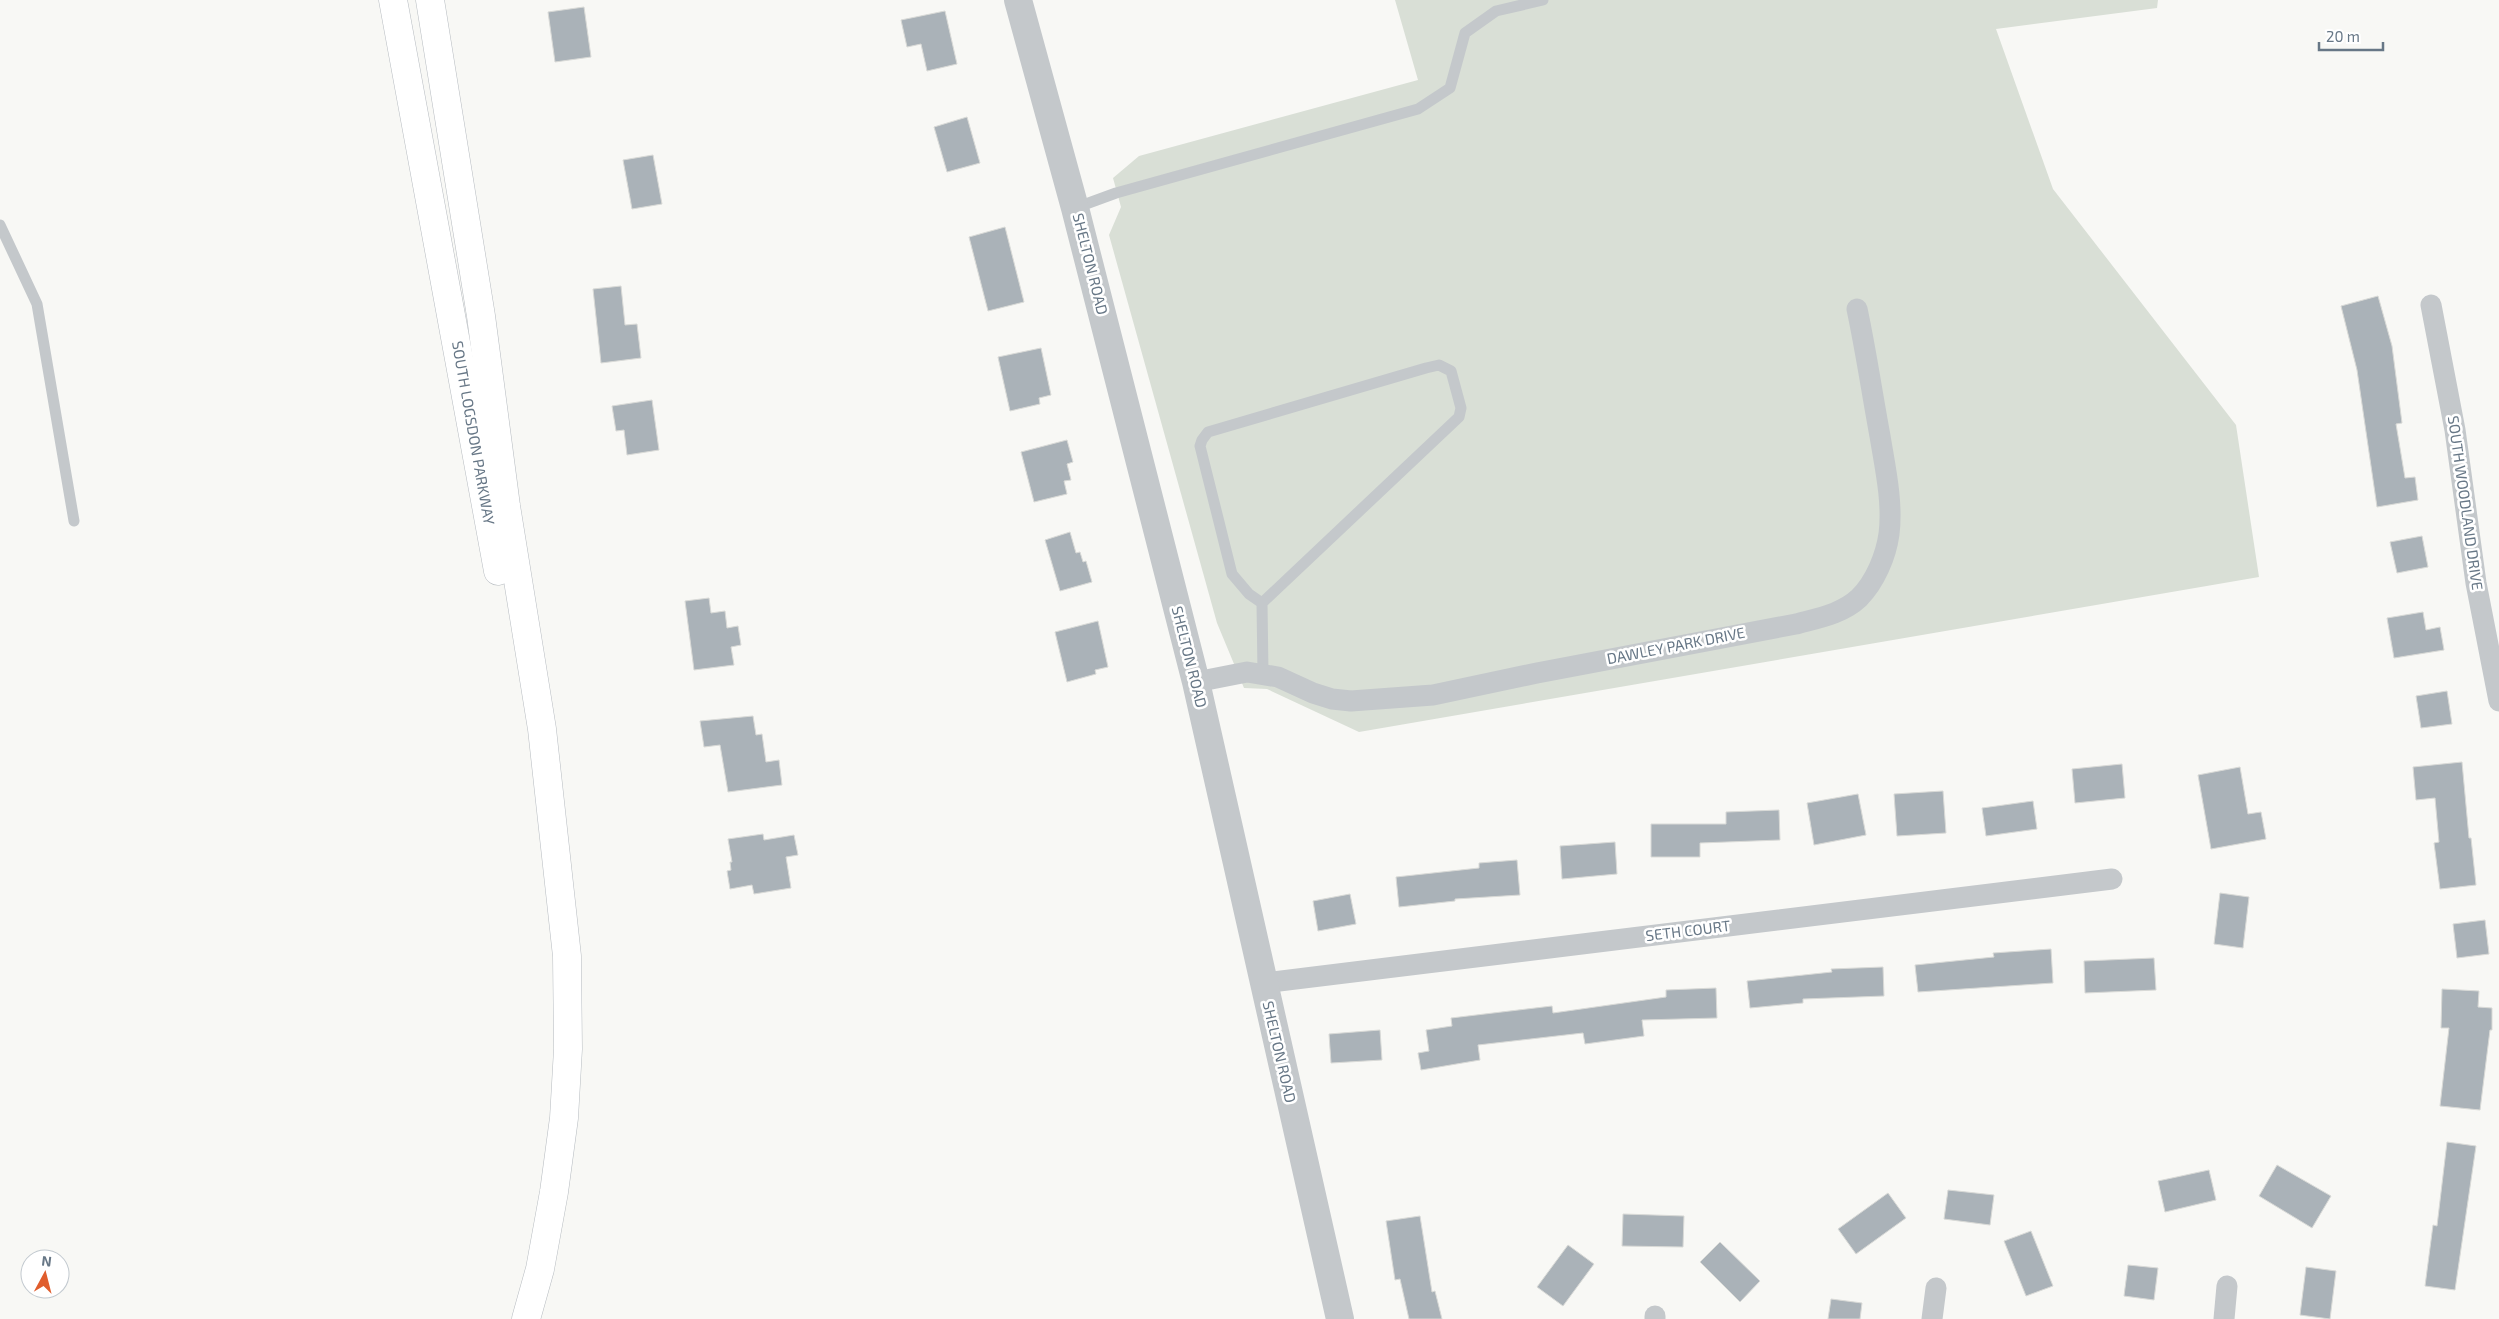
<svg xmlns="http://www.w3.org/2000/svg" width="2499" height="1319" font-family="'Exo 2',sans-serif">
	<style>
		.green { fill: #d9dfd6 }
		.building { fill: #aab2b8; stroke: #d9dad7 }
		.lines { fill: none; stroke-linecap: round; stroke-linejoin: round }
		.secondary-casing { stroke: #b6bbc0; stroke-width: 29 }
		.service { stroke: #c4c8cb; stroke-width: 11 }
		.minor { stroke: #c4c8cb; stroke-width: 21 }
		.tertiary { stroke: #c4c8cb; stroke-width: 28 }
		.secondary { stroke: #fff; stroke-width: 28 }
		.labels { text-anchor: middle; stroke-width: 5; stroke-linejoin: round; paint-order: stroke }
		.street-label { font-size: 15px; fill: #677786; stroke: #fff }
	</style>
	<rect width="100%" height="100%" fill="#f8f8f5"/>
	<polygon class="green" points="1395,0 2158,0 2157,8 1996,29 2053,189 2236,425 2259,577 1359,732 1267,689 1244,688 1217,623 1109,235 1121,207 1113,178 1139,156 1418,80"/>
	<g class="building">
		<polygon points="584,7 591,57 555,62 548,12"/>
		<polygon points="945,11 957,64 927,71 921,44 907,47 901,20"/>
		<polygon points="967,117 980,163 947,172 934,127"/>
		<polygon points="653,155 662,204 632,209 623,160"/>
		<polygon points="1005,227 1024,302 988,311 969,237"/>
		<polygon points="621,286 625,325 637,324 641,358 601,363 593,289"/>
		<polygon points="2378,296 2392,346 2402,423 2396,424 2405,478 2415,477 2418,500 2377,507 2357,370 2341,306"/>
		<polygon points="1041,348 1051,395 1039,398 1040,404 1010,411 998,357"/>
		<polygon points="652,400 659,450 627,455 624,430 616,431 612,406"/>
		<polygon points="1067,440 1073,462 1067,464 1071,480 1064,481 1067,494 1034,502 1021,452"/>
		<polygon points="1070,532 1076,553 1080,552 1083,562 1086,561 1092,582 1060,591 1045,540"/>
		<polygon points="2422,536 2428,567 2397,573 2390,542"/>
		<polygon points="709,598 711,613 725,611 727,628 738,626 741,645 731,647 734,665 694,670 685,601"/>
		<polygon points="2423,612 2426,630 2440,627 2444,650 2394,658 2387,618"/>
		<polygon points="1098,621 1108,667 1095,670 1096,674 1067,682 1055,632"/>
		<polygon points="2447,691 2452,724 2421,728 2416,696"/>
		<polygon points="753,716 756,735 762,734 766,762 779,760 782,785 728,792 720,745 704,747 700,721"/>
		<polygon points="2462,762 2469,838 2471,838 2476,885 2440,889 2434,843 2439,842 2435,798 2416,800 2413,767"/>
		<polygon points="2122,764 2125,798 2075,803 2072,769"/>
		<polygon points="2240,767 2248,814 2261,812 2266,839 2211,849 2198,775"/>
		<polygon points="1943,791 1946,833 1897,836 1894,794"/>
		<polygon points="1858,794 1866,835 1814,845 1807,803"/>
		<polygon points="2033,801 2037,829 1986,836 1982,808"/>
		<polygon points="1779,810 1780,840 1700,843 1700,857 1651,857 1651,824 1726,824 1726,812"/>
		<polygon points="763,834 764,840 794,835 798,855 786,857 791,888 754,894 752,885 730,889 727,871 731,870 730,862 732,862 728,839"/>
		<polygon points="1615,842 1617,874 1562,879 1560,846"/>
		<polygon points="1517,860 1520,895 1455,899 1455,901 1399,907 1396,877 1479,868 1479,863"/>
		<polygon points="2220,893 2249,897 2243,948 2214,944"/>
		<polygon points="1350,894 1356,924 1318,931 1313,901"/>
		<polygon points="2485,920 2489,954 2457,958 2453,924"/>
		<polygon points="2051,949 2053,983 1918,992 1915,965 1994,957 1993,953"/>
		<polygon points="2154,958 2156,990 2085,993 2084,961"/>
		<polygon points="1883,967 1884,996 1803,999 1803,1003 1750,1008 1747,981 1832,972 1831,969"/>
		<polygon points="1716,988 1717,1018 1642,1020 1644,1036 1585,1044 1583,1033 1478,1045 1480,1060 1421,1070 1418,1053 1429,1051 1426,1030 1452,1026 1451,1018 1552,1006 1553,1013 1666,997 1666,990"/>
		<polygon points="2442,989 2479,991 2478,1007 2492,1008 2492,1030 2490,1030 2480,1110 2440,1106 2449,1028 2441,1028"/>
		<polygon points="1380,1030 1382,1060 1331,1063 1329,1034"/>
		<polygon points="2447,1142 2476,1146 2455,1290 2425,1286 2433,1225 2437,1226"/>
		<polygon points="2277,1165 2331,1196 2312,1228 2259,1196"/>
		<polygon points="2209,1170 2216,1200 2165,1212 2158,1181"/>
		<polygon points="1948,1190 1994,1195 1990,1225 1944,1219"/>
		<polygon points="1888,1193 1906,1218 1856,1254 1838,1229"/>
		<polygon points="1623,1214 1684,1216 1683,1247 1622,1246"/>
		<polygon points="1420,1216 1432,1292 1435,1291 1442,1319 1409,1319 1400,1279 1395,1280 1386,1221"/>
		<polygon points="2031,1231 2053,1286 2026,1296 2004,1241"/>
		<polygon points="1720,1242 1760,1281 1740,1302 1700,1262"/>
		<polygon points="1568,1245 1594,1264 1563,1306 1537,1287"/>
		<polygon points="2128,1265 2158,1268 2154,1300 2124,1296"/>
		<polygon points="2306,1267 2336,1271 2330,1319 2300,1315"/>
		<polygon points="1831,1299 1862,1303 1860,1319 1828,1319"/>
	</g>
	<g class="lines">
		<defs>
			<g id="secondary">
				<polyline points="393,0 498,571"/>
				<polyline points="430,0 481,316 506,506 542,729 567,956 568,1049 564,1118 554,1192 540,1269 526,1319"/>
			</g>
		</defs>
		<use href="#secondary" class="secondary-casing"/>
		<g class="service">
			<polyline points="1075,208 1116,193 1418,109 1450,88 1465,33 1496,11 1543,0"/>
			<polyline points="0,225 37,304 74,521"/>
			<polyline points="1262,603 1459,417 1461,408 1451,371 1439,365 1426,368 1208,432 1202,440 1200,446 1232,574 1249,594 1262,603 1263,673"/>
		</g>
		<g class="minor">
			<polyline points="2431,305 2455,430 2476,583 2499,701"/>
			<path d="M1196 682 1247 672 1278 677 1313 693 1332 699 1351 701 1433 695 1537 673 1796 624C1818 618 1842 614 1859 598 1875 582 1886 556 1889 534 1893 502 1885 467 1880 436 1872 393 1866 351 1857 309"/>
			<polyline points="1264,983 2112,879"/>
			<polyline points="1655,1319 1655,1316"/>
			<polyline points="1932,1319 1936,1288"/>
			<polyline points="2224,1319 2227,1286"/>
		</g>
		<polyline class="tertiary" points="1018,0 1075,208 1196,682 1340,1319"/>
		<use href="#secondary" class="secondary"/>
	</g>
	<g class="labels">
		<g class="street-label">
			<text transform="translate(1090 264) rotate(76)" y="5">SHELTON ROAD</text>
			<text transform="translate(473 433) rotate(80)" y="5">SOUTH LOGSDON PARKWAY</text>
			<text transform="translate(2465 503) rotate(82)" y="5">SOUTH WOODLAND DRIVE</text>
			<text transform="translate(1676 646) rotate(-11)" y="5">DAWLEY PARK DRIVE</text>
			<text transform="translate(1189 657) rotate(76)" y="5">SHELTON ROAD</text>
			<text transform="translate(1688 931) rotate(-7)" y="5">SETH COURT</text>
			<text transform="translate(1279 1052) rotate(77)" y="5">SHELTON ROAD</text>
		</g>
	</g>
	<g transform="translate(45 1274) rotate(7)"><circle r="24" fill="#ffffff" stroke="#c2c9cf"/>
	<path d="M0-4L9 19L0 12L-9 19Z" fill="#e05d2d"/>
	<text y="-8" font-size="14" font-weight="bold" text-anchor="middle" fill="#677786">N</text>
	</g>
	<path d="M2319 42v8h64v-8" fill="none" stroke="#677786" stroke-width="2.5"/>
	<text x="2326" y="42" font-size="15" fill="#677786" stroke="#ffffff" stroke-width="4" paint-order="stroke">20 m</text>
</svg>
